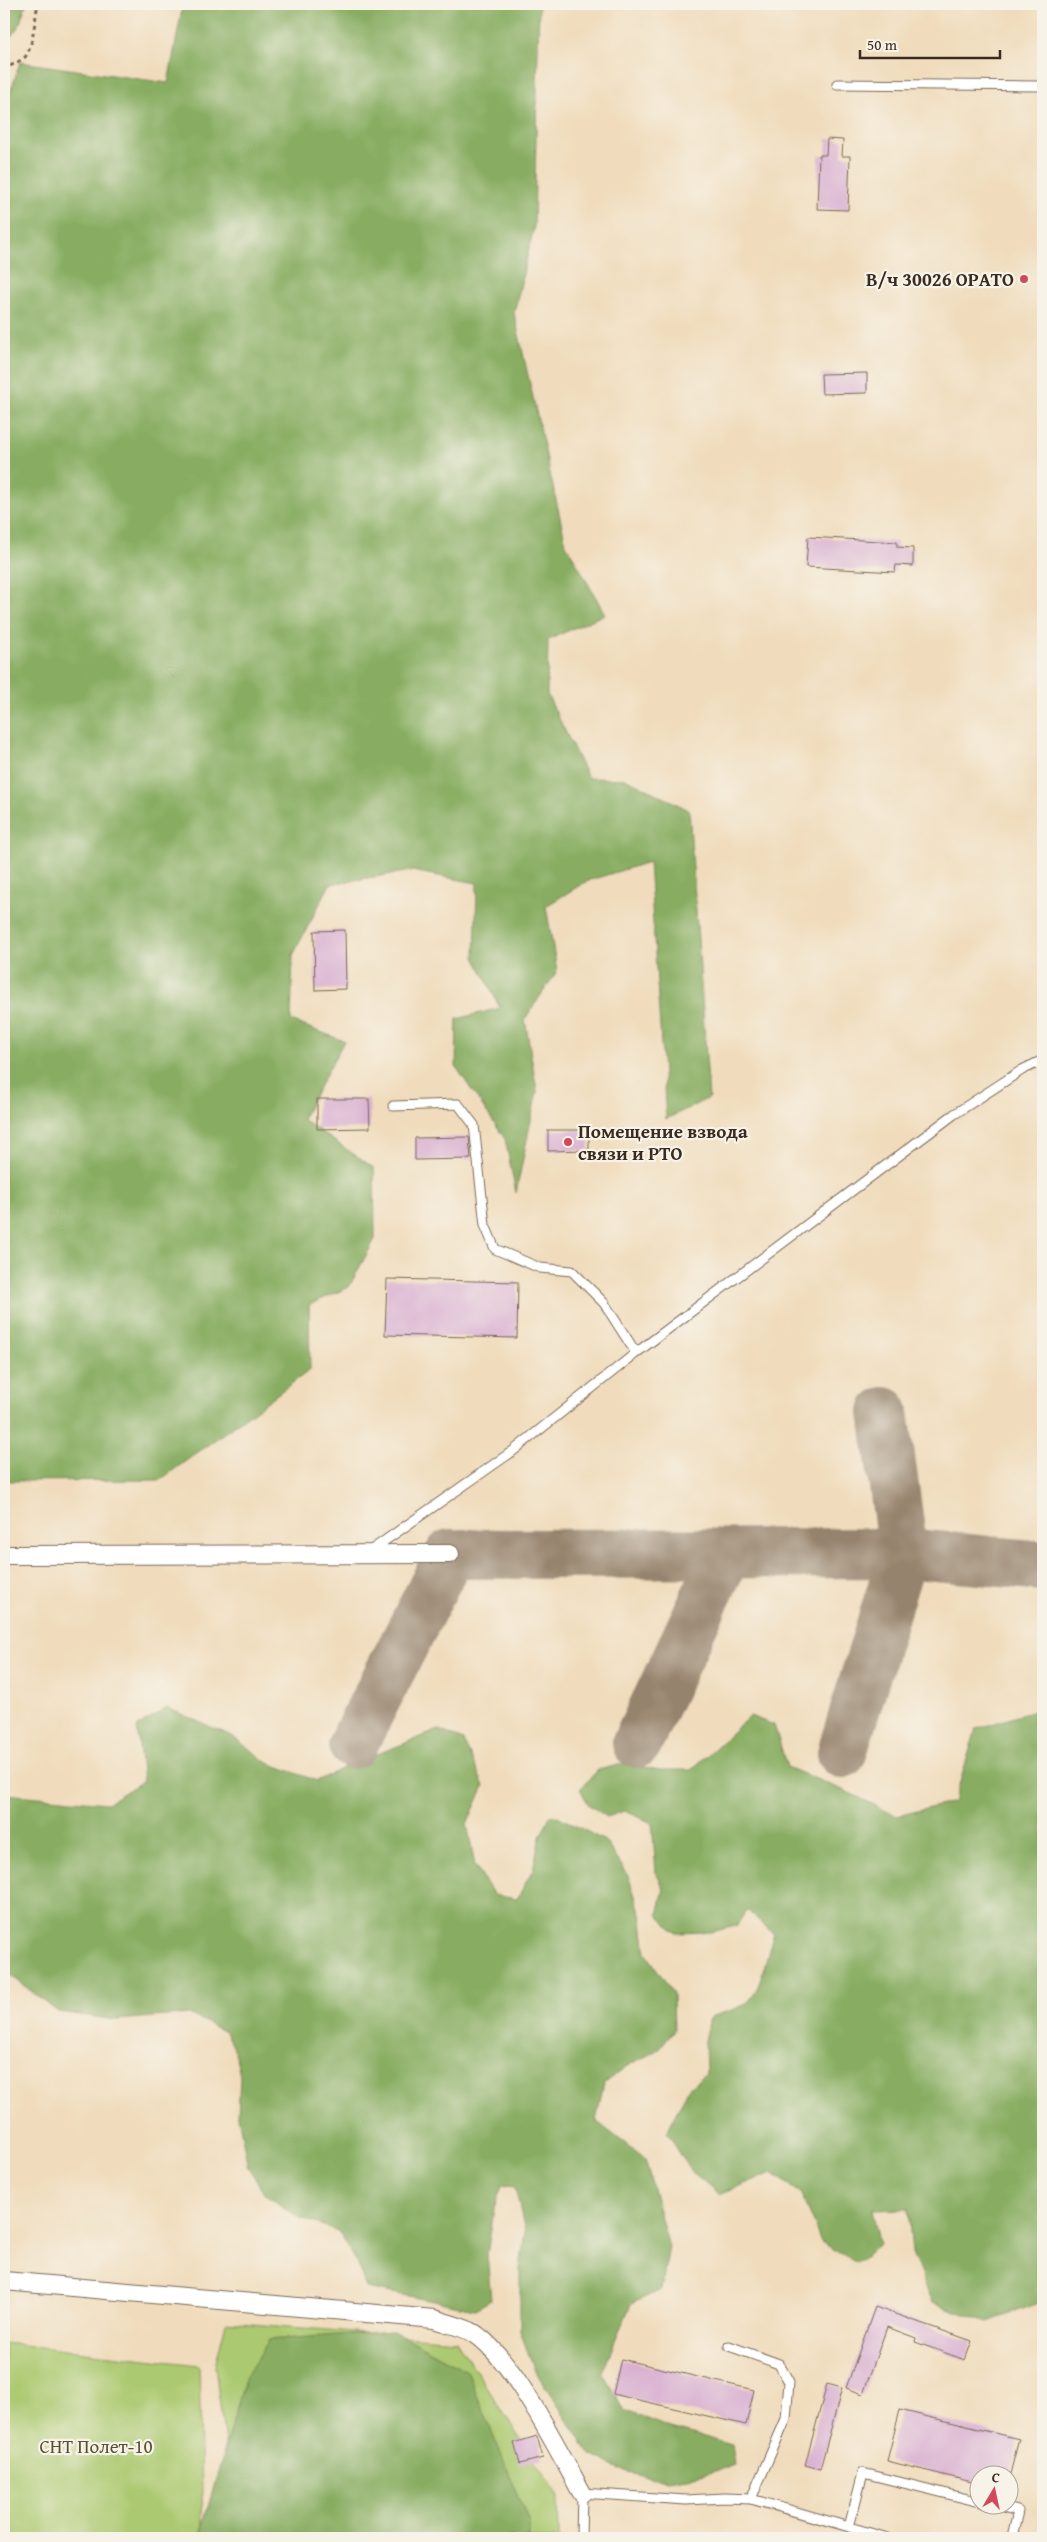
<svg xmlns="http://www.w3.org/2000/svg" width="1047" height="2542" font-family="'Gentium Book Plus',serif">
	<style>
		.green { fill: #abc970; stroke: #737a47 }
		.forest { fill: #88ad62; stroke: #626c40 }
		.lines { fill: none; stroke-linecap: round; stroke-linejoin: round }
		.taxiway { stroke: #96836d; stroke-width: 50 }
		.building { fill: #d8afd1 }
		.service-casing { stroke: #7a6855; stroke-width: 11 }
		.minor-casing { stroke: #7a6855; stroke-width: 20 }
		.path { stroke: #7a6855; stroke-width: 3; stroke-dasharray: 4 4; stroke-linecap: butt }
		.service { stroke: #fff; stroke-width: 9 }
		.minor { stroke: #fff; stroke-width: 18 }
		.poi-dot { fill: #d1495b; stroke: #f7f3e8; stroke-width: 2 }
		.labels { text-anchor: middle; stroke-width: 4.5; stroke-linejoin: round; paint-order: stroke }
		.poi-label { font-size: 19px; font-weight: bold; fill: #3b2a1e; stroke: #f7f3e8; text-anchor: end }
		.park-label { font-size: 19px; fill: #575232; stroke: #f7f3e8 }
	</style>
	<rect width="100%" height="100%" fill="#f7f3e8"/>
	<filter id="ink" filterUnits="userSpaceOnUse"><feTurbulence type="fractalNoise" baseFrequency=".02" numOctaves="2"/><feDisplacementMap in="SourceGraphic" scale="10" xChannelSelector="R" yChannelSelector="G"/><feConvolveMatrix kernelMatrix="1 2 1 2 8 2 1 2 1" color-interpolation-filters="sRGB"/></filter>
	<filter id="wash" filterUnits="userSpaceOnUse"><feTurbulence type="fractalNoise" baseFrequency=".0096" numOctaves="4" result="noise"/><feDisplacementMap in="SourceGraphic" scale="20" xChannelSelector="R" yChannelSelector="G"/><feGaussianBlur stdDeviation="1.12" result="paint"/><feColorMatrix in="noise" values="0 0 0 0 0 0 0 0 0 0 0 0 0 0 0 0 0 1.4 0 .05"/><feComposite in="paint" operator="in"/></filter>
	<g filter="url(#wash)">
		<rect width="100%" height="100%" fill="#f0dcbc"/>
		<g class="green">
			<polygon points="226,2322 456,2340 558,2496 559,2538 237,2538 215,2366"/>
			<polygon points="4,2343 199,2365 203,2538 4,2538"/>
		</g>
		<g class="forest">
			<polygon points="4,4 26,4 19,26 4,45"/>
			<polygon points="183,4 539,4 534,227 514,313 566,544 605,614 548,640 547,694 588,778 627,779 689,810 709,1098 666,1119 649,862 587,881 546,906 557,971 525,1019 537,1091 516,1193 505,1139 456,1067 457,1019 500,1008 475,957 477,883 412,871 330,884 293,955 291,1021 344,1041 302,1119 374,1168 375,1239 349,1287 309,1305 310,1370 160,1480 4,1481 4,112 20,62 168,83"/>
			<polygon points="167,1708 232,1736 268,1763 317,1781 349,1765 439,1730 463,1740 484,1786 467,1824 475,1866 494,1895 517,1899 533,1869 540,1837 550,1816 561,1818 605,1841 628,1875 641,1914 646,1953 673,1993 674,2030 658,2050 627,2066 604,2083 596,2121 645,2159 669,2247 661,2290 631,2304 602,2372 624,2410 667,2427 732,2445 735,2465 705,2474 667,2480 627,2473 591,2455 535,2371 520,2331 520,2269 525,2231 515,2187 502,2185 494,2209 487,2255 491,2300 475,2309 366,2288 355,2259 338,2231 298,2217 265,2194 248,2167 238,2116 240,2076 234,2049 225,2032 189,2014 117,2020 58,2012 4,1970 4,1794 107,1803 143,1781 137,1727"/>
			<path d="M1043 1708V2301L988 2322 933 2303 912 2253 908 2209 872 2210 880 2245 856 2262 821 2242 800 2192 772 2173 719 2194 690 2170 667 2132 689 2087 706 2074 705 2041 710 2017C721 2013 734 2010 744 2005 762 1994 766 1954 774 1934L747 1910 736 1926 710 1932 676 1933 658 1915 664 1888 656 1873 652 1823 625 1811 607 1817 589 1805 580 1789 598 1770 622 1764 661 1770H691L750 1716 774 1725 787 1767 843 1790 897 1816 954 1802 976 1729Z"/>
			<polygon points="393,2331 467,2371 529,2522 529,2538 199,2538 246,2376 269,2340"/>
		</g>
		<g class="lines">
			<g class="taxiway">
				<polyline points="637,1743 726,1554"/>
				<polyline points="353,1744 450,1554 903,1553 1043,1566"/>
				<polyline points="842,1753 903,1553 884,1412"/>
			</g>
		</g>
		<g id="blocks">
			<g class="building">
				<polygon points="827,139 843,140 842,156 850,156 848,210 817,209 819,155 826,155"/>
				<polygon points="867,373 867,393 822,394 821,374"/>
				<polygon points="808,537 897,542 897,547 913,548 913,566 896,565 895,572 806,567"/>
				<polygon points="345,930 346,989 315,990 314,931"/>
				<polygon points="317,1099 369,1099 370,1128 317,1129"/>
				<polygon points="548,1130 589,1130 589,1150 548,1151"/>
				<polygon points="469,1137 471,1159 415,1160 415,1138"/>
				<polygon points="387,1279 518,1282 517,1338 385,1335"/>
				<polygon points="875,2307 972,2341 965,2360 915,2342 916,2338 887,2327 863,2394 846,2388"/>
				<polygon points="621,2359 754,2390 746,2425 613,2394"/>
				<polygon points="827,2384 842,2388 820,2469 805,2465"/>
				<polygon points="900,2410 1019,2439 1010,2474 980,2474 980,2484 887,2461"/>
				<polygon points="537,2436 543,2458 520,2464 514,2443"/>
			</g>
		</g>
	</g>
	<g filter="url(#ink)">
		<use href="#blocks" fill-opacity="0" stroke="#7a6855" stroke-width="1"/>
		<g class="lines">
			<defs>
				<g id="service">
					<polyline points="837,84 1043,86"/>
					<polyline points="393,1106 458,1104 474,1125 485,1225 495,1249 540,1268 572,1271 604,1303 636,1353"/>
					<polyline points="370,1551 513,1451 636,1353 953,1115 1022,1070 1043,1060"/>
					<polyline points="729,2346 779,2364 789,2382 786,2419 751,2499"/>
					<polyline points="991,2504 1018,2511 1012,2538"/>
					<polyline points="849,2527 863,2473 980,2502"/>
					<polyline points="581,2538 582,2493 686,2500 725,2498 751,2499 888,2538"/>
				</g>
				<g id="minor">
					<polyline points="4,1555 450,1554"/>
					<path d="M4 2281 434 2319C446 2323 459 2326 470 2331 509 2350 560 2454 582 2493"/>
				</g>
			</defs>
			<use href="#service" class="service-casing"/>
			<use href="#minor" class="minor-casing"/>
			<path class="path" d="M4 71C10 65 17 63 24 58 33 51 35 16 38 4"/>
			<use href="#service" class="service"/>
			<use href="#minor" class="minor"/>
		</g>
	</g>
	<g class="poi-dot">
		<circle cx="1024" cy="279" r="5"/>
		<circle cx="568" cy="1142" r="5"/>
	</g>
	<g class="labels">
		<g class="poi-label">
			<text x="1014" y="286">В/ч 30026 ОРАТО</text>
			<text x="578" y="1138" text-anchor="start">Помещение взвода<tspan x="578" dy="22">связи и РТО</tspan></text>
		</g>
		<g class="park-label">
			<text x="96" y="2453">СНТ Полет-10</text>
		</g>
	</g>
	<rect width="1047" height="2542" fill="none" stroke="#f7f3e8" stroke-width="20"/>
	<g transform="translate(994 2490) rotate(9)"><circle r="24" fill="#f7f3e8" stroke="#aca397"/>
	<path d="M0-4L9 19L0 12L-9 19Z" fill="#d1495b"/>
	<text y="-8" font-size="14" font-weight="bold" text-anchor="middle" fill="#3b2a1e">С</text>
	</g>
	<path d="M860 50v8h140v-8" fill="none" stroke="#3b2a1e" stroke-width="2.5"/>
	<text x="867" y="50" font-size="15" fill="#3b2a1e" stroke="#f7f3e8" stroke-width="4" paint-order="stroke">50 m</text>
</svg>
